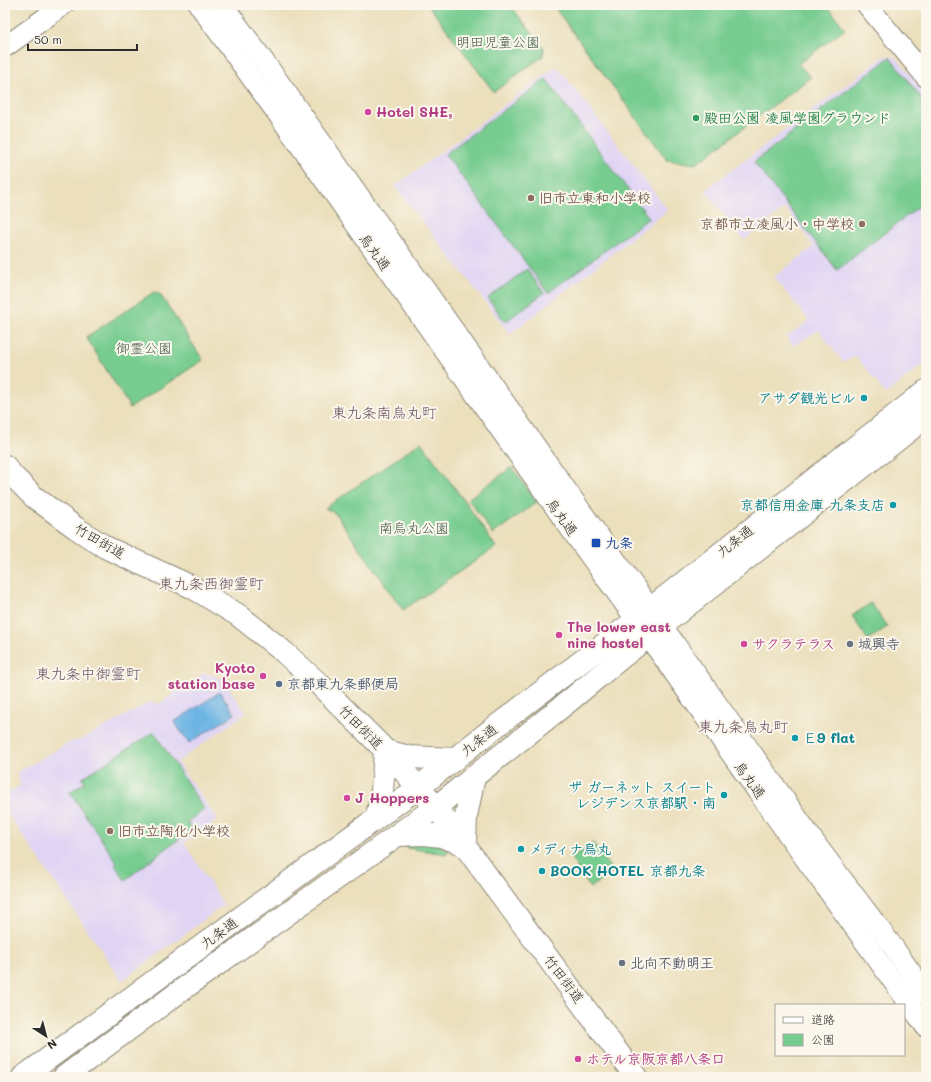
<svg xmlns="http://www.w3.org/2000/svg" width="931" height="1082" font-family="Mali,'Klee One',sans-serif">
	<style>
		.built { fill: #e0d4f4 }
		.green { fill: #77cc90; stroke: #517c5e }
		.water { fill: #6cb4e3; stroke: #4c7087 }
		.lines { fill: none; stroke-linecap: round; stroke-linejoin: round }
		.tertiary-casing { stroke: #8b8574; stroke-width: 22 }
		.secondary-casing { stroke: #8b8574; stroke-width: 24 }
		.tertiary { stroke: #fff; stroke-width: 20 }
		.secondary { stroke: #fff; stroke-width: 22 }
		.hotel-dot { fill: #d1479c; stroke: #fbf7ec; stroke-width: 1.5 }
		.leisure-dot { fill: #2e9e5b; stroke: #fbf7ec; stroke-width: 1.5 }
		.education-dot { fill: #8d6e63; stroke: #fbf7ec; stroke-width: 1.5 }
		.culture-dot { fill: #0f9aa8; stroke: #fbf7ec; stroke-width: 1.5 }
		.transit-dot { fill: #1a4fb4; stroke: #fbf7ec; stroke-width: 1.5 }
		.worship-dot { fill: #6b7280; stroke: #fbf7ec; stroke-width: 1.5 }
		.service-dot { fill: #5c6f8a; stroke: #fbf7ec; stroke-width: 1.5 }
		.labels { text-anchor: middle; stroke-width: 4; stroke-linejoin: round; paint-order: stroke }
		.park-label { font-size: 14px; fill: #425b49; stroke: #fbf7ec }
		.hotel-label { font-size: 14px; font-weight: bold; fill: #b23c85; stroke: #fbf7ec; text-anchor: start }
		.leisure-label { font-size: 14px; font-weight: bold; fill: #27864d; stroke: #fbf7ec; text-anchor: start }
		.education-label { font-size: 14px; font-weight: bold; fill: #785e54; stroke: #fbf7ec; text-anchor: start }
		.street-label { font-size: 14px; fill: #2b2b2b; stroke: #fbf7ec }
		.culture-label { font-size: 14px; font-weight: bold; fill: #0d838f; stroke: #fbf7ec; text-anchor: end }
		.transit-label { font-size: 14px; font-weight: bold; fill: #164399; stroke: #fbf7ec; text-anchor: start }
		.worship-label { font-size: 14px; font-weight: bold; fill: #5b616d; stroke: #fbf7ec; text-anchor: start }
		.service-label { font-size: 14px; font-weight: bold; fill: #4e5e75; stroke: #fbf7ec; text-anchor: start }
		.neighbourhood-label { font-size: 15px; fill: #685060; stroke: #fbf7ec }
	</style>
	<rect width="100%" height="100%" fill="#fbf7ec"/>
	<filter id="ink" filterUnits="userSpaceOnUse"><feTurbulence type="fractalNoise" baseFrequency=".025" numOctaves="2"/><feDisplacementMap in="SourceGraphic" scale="8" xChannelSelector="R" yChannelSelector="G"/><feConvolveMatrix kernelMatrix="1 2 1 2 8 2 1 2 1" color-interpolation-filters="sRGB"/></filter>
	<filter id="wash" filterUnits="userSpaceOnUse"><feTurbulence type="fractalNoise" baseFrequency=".012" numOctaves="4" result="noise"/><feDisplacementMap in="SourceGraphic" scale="16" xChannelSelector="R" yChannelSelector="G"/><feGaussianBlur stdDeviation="0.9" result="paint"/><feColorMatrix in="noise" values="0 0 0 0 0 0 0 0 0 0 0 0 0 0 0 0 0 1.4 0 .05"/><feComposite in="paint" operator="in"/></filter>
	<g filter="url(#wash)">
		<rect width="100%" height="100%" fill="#ebdfbc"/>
		<g class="built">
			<polygon points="885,56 896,57 926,94 926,362 886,394 856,356 843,362 819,330 793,346 786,337 809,321 774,277 814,246 785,208 744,240 705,190"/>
			<polygon points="557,66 668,210 510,334 395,186"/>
			<polygon points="204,673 223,679 246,713 177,762 218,820 184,842 224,905 122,981 5,809 5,795 21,785 16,773 70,742 81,740 150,702 159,704"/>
		</g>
		<g class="green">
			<polygon points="428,5 510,5 544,48 543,56 494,92"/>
			<polygon points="553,5 827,5 845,29 798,64 811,77 696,164 667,160"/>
			<polygon points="890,57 926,104 926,201 837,270 754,162"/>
			<polygon points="546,79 649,218 548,293 445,154"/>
			<polygon points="527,269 544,293 505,322 488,298"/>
			<polygon points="154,292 160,294 203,360 130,408 86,337"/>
			<polygon points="421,442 468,506 496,547 403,610 335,513 325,508"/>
			<polygon points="512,467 537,502 493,534 468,499"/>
			<polygon points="871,603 887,627 868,640 852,616"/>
			<polygon points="154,732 204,809 187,822 192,829 125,880 115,865 117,863 70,792 85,782 82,778"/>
			<polygon points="425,839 449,850 446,854 407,848 404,844"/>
			<polygon points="593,843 613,872 590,888 571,858"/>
		</g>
		<polygon class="water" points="220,692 235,714 189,743 174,722"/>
	</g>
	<g filter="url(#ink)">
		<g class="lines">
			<defs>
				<g id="tertiary">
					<polyline points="199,5 282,120 574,534 648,636 806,860 926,1027"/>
					<polyline points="223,5 276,78 818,847 894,948 926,994"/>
					<polyline points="867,5 926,77"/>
					<polyline points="5,47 63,5"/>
				</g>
				<g id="secondary">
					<polyline points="5,466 12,475 34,497 76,528 105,547 192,587 238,615 257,630 285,653 319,684 381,746 436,807 636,1077"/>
					<polyline points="377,817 382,791 385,751 409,757 455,759"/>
					<polyline points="398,835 423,834 441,836 465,845"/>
					<polyline points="465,845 466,816 474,777"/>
					<polyline points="23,1077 419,787 490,731 636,620 926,391"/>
					<polyline points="64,1077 183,989 436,807 569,701 622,657 926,417"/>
				</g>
			</defs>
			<use href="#tertiary" class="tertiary-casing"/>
			<use href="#secondary" class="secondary-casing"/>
			<use href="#tertiary" class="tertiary"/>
			<use href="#secondary" class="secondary"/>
		</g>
	</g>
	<g class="hotel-dot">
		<circle cx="368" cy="112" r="4"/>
		<circle cx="559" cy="635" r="4"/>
		<circle cx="744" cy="644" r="4"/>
		<circle cx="263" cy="676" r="4"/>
		<circle cx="347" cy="798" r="4"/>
		<circle cx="578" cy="1059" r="4"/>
	</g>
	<circle class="leisure-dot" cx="696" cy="118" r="4"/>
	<g class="education-dot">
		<circle cx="531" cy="198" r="4"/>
		<circle cx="862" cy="224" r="4"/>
		<circle cx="110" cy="831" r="4"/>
	</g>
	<g class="culture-dot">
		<circle cx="864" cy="398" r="4"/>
		<circle cx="893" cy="505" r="4"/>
		<circle cx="795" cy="738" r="4"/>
		<circle cx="724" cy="795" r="4"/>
		<circle cx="521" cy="849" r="4"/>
		<circle cx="542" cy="871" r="4"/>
	</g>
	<rect class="transit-dot" x="591" y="538" width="10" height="10" rx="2"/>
	<g class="worship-dot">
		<circle cx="850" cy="644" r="4"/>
		<circle cx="622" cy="963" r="4"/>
	</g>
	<circle class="service-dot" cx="279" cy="684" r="4"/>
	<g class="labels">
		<g class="park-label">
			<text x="498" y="47">明田児童公園</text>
			<text x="144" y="353">御霊公園</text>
			<text x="414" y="533">南烏丸公園</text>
		</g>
		<g class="hotel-label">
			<text x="376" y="117">Hotel SHE,</text>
			<text x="567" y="632">The lower east<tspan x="567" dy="16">nine hostel</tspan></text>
			<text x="752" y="649">サクラテラス</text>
			<text x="255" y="673" text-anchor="end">Kyoto<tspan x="255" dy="16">station base</tspan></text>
			<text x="355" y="803">J Hoppers</text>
			<text x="586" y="1064">ホテル京阪京都八条口</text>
		</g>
		<g class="leisure-label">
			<text x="704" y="123">殿田公園 凌風学園グラウンド</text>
		</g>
		<g class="education-label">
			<text x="539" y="203">旧市立東和小学校</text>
			<text x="854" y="229" text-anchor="end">京都市立凌風小・中学校</text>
			<text x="118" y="836">旧市立陶化小学校</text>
		</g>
		<g class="street-label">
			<text transform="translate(375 252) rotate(55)" y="5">烏丸通</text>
			<text transform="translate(562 517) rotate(55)" y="5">烏丸通</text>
			<text transform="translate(100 541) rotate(30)" y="5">竹田街道</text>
			<text transform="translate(735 541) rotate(-38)" y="5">九条通</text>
			<text transform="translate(361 727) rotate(45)" y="5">竹田街道</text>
			<text transform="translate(479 740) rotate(-38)" y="5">九条通</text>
			<text transform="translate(750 780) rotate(55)" y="5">烏丸通</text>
			<text transform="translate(219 933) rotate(-36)" y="5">九条通</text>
			<text transform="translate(564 979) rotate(53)" y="5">竹田街道</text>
		</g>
		<g class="culture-label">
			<text x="856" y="403">アサダ観光ビル</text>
			<text x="885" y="510">京都信用金庫 九条支店</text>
			<text x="803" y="743" text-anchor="start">Ｅ9 flat</text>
			<text x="716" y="792">ザ ガーネット スイート<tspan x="716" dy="16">レジデンス京都駅・南</tspan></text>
			<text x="529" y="854" text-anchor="start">メディナ烏丸</text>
			<text x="550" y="876" text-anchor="start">BOOK HOTEL 京都九条</text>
		</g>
		<g class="transit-label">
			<text x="605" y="548">九条</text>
		</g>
		<g class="worship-label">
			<text x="858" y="649">城興寺</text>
			<text x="630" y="968">北向不動明王</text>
		</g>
		<g class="service-label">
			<text x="287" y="689">京都東九条郵便局</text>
		</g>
		<g class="neighbourhood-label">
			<text x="384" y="418">東九条南烏丸町</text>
			<text x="211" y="589">東九条西御霊町</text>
			<text x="88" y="679">東九条中御霊町</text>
			<text x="743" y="732">東九条烏丸町</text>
		</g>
	</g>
	<rect width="931" height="1082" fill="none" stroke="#fbf7ec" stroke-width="20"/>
	<rect x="775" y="1004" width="130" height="52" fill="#fbf7ec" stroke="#a8a59f"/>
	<rect x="783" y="1017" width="20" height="6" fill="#ffffff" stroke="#a8a59f"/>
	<text x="811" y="1024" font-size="12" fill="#2b2b2b">道路</text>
	<rect x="783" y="1034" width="20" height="12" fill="#77cc90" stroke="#a8a59f"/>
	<text x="811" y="1044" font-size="12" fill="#2b2b2b">公園</text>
	<g transform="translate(46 1036) rotate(144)" stroke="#fbf7ec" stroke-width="3" paint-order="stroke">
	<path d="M0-3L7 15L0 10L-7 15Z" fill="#2b2b2b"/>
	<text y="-6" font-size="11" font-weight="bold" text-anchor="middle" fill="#2b2b2b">N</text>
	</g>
	<path d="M28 44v6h109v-6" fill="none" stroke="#2b2b2b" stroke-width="2"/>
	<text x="34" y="44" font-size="12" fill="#2b2b2b" stroke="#fbf7ec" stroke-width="3" paint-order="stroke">50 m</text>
</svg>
